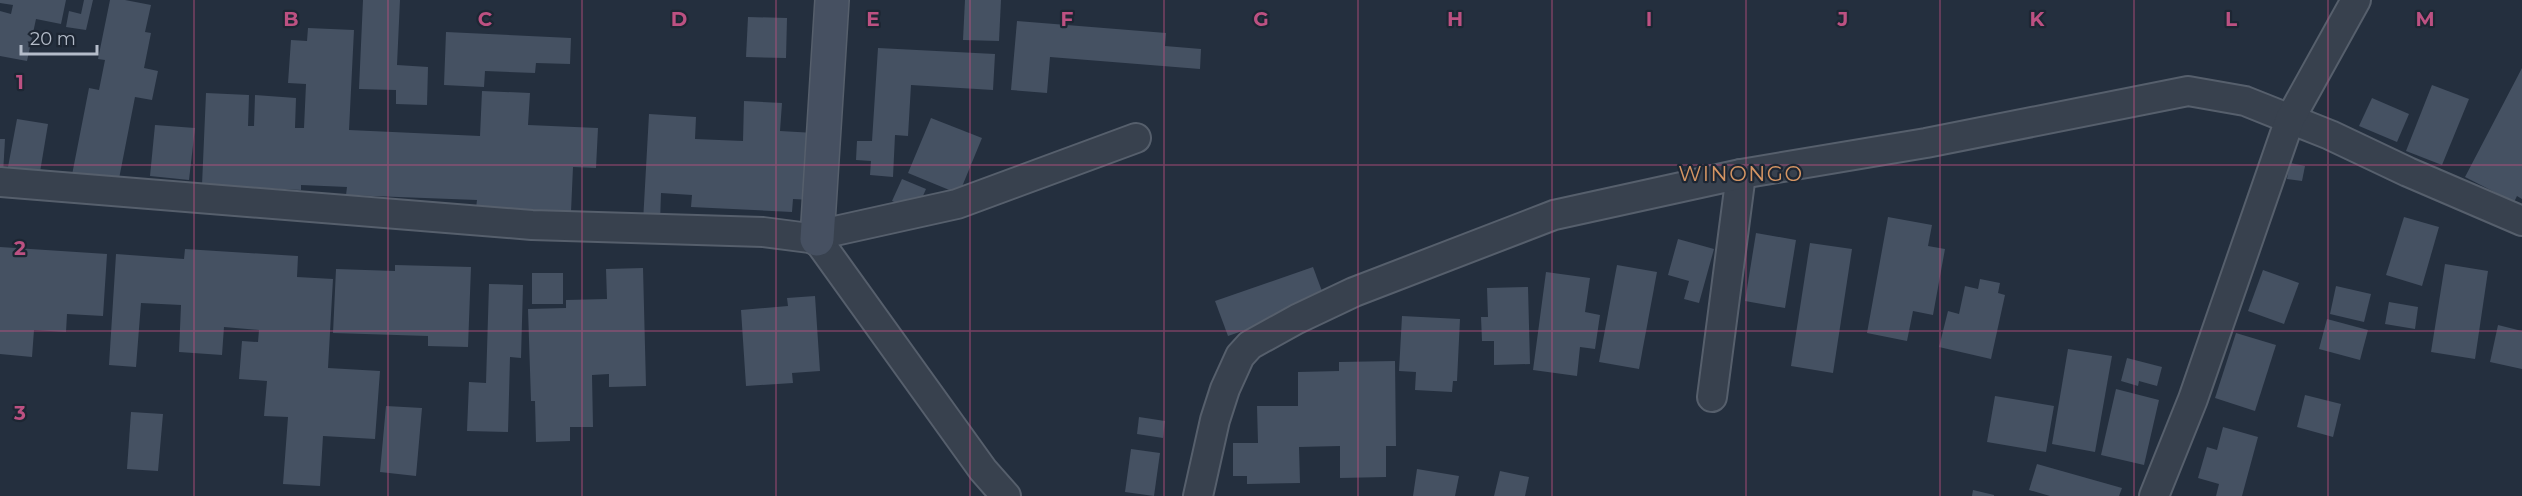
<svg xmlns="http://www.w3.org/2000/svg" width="2522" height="496" font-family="Montserrat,sans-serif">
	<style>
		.building { fill: #455162 }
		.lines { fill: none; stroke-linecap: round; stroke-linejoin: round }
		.street-casing { stroke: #565f6c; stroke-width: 32 }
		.secondary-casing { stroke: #565f6c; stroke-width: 36 }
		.street { stroke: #38414e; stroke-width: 28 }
		.secondary { stroke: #465061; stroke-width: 33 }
		.grid { fill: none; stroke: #bd5182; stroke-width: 1.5; stroke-opacity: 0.55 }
		.labels { text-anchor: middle; stroke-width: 4.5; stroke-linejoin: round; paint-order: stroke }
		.quarter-label { font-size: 21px; letter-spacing: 1.5px; fill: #d59563; stroke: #1d2633 }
		.grid-label { font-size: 20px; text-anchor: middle; font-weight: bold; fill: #bd5182; stroke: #1d2633; stroke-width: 4.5; stroke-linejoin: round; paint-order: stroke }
	</style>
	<rect width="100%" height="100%" fill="#242f3e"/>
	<g class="building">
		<polygon points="0,0 66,0 61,24 36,19 27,61 0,56 0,11 11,14 13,5 0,3"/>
		<polygon points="84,0 93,0 86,30 66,27 69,11 81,14"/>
		<polygon points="110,0 125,0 151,5 145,32 151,33 144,68 158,71 152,100 135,97 117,189 71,180 89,88 99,90 105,60 98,59"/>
		<polygon points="363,0 400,0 397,65 428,67 427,105 396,104 396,90 359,89"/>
		<polygon points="965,0 1001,0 999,41 963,40"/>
		<polygon points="748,17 787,18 786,58 746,57"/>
		<polygon points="1017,21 1166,33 1165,46 1201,49 1200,69 1050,57 1047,93 1011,90"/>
		<polygon points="308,28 354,30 349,130 480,136 482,91 530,93 528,125 598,128 596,168 573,167 571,212 476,208 477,200 346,195 347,187 301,185 301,190 202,185 206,93 249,95 248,126 254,126 255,95 296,98 295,128 304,128 306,84 288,83 291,40 307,41"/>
		<polygon points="446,32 571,38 570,64 536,63 535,73 485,71 484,87 444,85"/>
		<polygon points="878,48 995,54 993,90 911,85 908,136 895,135 893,177 870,175 871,161 856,160 857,141 872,141"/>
		<polygon points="2522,68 2522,199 2517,196 2514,202 2465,177"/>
		<polygon points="2432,85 2469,99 2442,165 2406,151"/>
		<polygon points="2372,98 2409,114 2397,142 2359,126"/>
		<polygon points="744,101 782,103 780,131 815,133 812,200 793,199 792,212 691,207 692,195 661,193 660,223 643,222 649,114 696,117 695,139 743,141"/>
		<polygon points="931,118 982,138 959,194 908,173"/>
		<polygon points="17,119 48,124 40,172 8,167"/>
		<polygon points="155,125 195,128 189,180 150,176"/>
		<polygon points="0,139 5,139 3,174 0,174"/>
		<polygon points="2290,163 2305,166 2302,181 2287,179"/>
		<polygon points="902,179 926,189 916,212 892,201"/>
		<polygon points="1888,217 1932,225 1928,246 1945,249 1933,315 1913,311 1907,341 1867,333"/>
		<polygon points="2404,217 2439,227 2422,286 2386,275"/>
		<polygon points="1756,233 1796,240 1785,308 1745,301"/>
		<polygon points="1678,239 1714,249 1699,303 1684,299 1689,281 1668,275"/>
		<polygon points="1810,243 1852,249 1833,373 1791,366"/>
		<polygon points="0,247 107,254 103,316 67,314 66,332 34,330 32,357 0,354"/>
		<polygon points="185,249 298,256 297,277 333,279 328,368 380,371 375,439 323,436 320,486 283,484 288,417 264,416 267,381 239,379 242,341 258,342 259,330 224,327 222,355 179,352 181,305 141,303 136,367 109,365 116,254 184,259"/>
		<polygon points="2445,264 2488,271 2475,359 2431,352"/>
		<polygon points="395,265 471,267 468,347 428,346 428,336 333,333 336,269 395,271"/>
		<polygon points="1617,265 1657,272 1639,369 1599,362"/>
		<polygon points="1313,267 1326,302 1228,336 1215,301"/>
		<polygon points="643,268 646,386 609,387 609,374 592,375 593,427 570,427 570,441 536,442 535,401 531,401 528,309 566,308 566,300 607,299 606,269"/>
		<polygon points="2263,270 2299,283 2284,324 2248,311"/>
		<polygon points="1546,272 1590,278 1585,312 1600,315 1595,349 1580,347 1577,376 1533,370"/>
		<rect x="532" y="273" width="31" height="31"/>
		<polygon points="1980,279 2000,283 1998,293 2005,295 1991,359 1939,347 1948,311 1959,314 1965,286 1978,289"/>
		<polygon points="489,284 523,285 521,358 510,357 508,432 467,431 469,382 486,383"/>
		<polygon points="2336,286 2371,294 2364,322 2330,314"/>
		<polygon points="1528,287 1530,364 1494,365 1494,341 1482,341 1481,317 1488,317 1487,288"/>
		<polygon points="815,296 820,371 792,373 793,383 746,386 741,310 788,306 787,298"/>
		<polygon points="2389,302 2418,307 2415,329 2385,324"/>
		<polygon points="1402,316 1460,319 1457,381 1453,381 1452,392 1415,390 1416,372 1399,371"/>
		<polygon points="2327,319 2368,330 2360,360 2319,349"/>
		<polygon points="2498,325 2522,331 2522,369 2490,362"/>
		<polygon points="2236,333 2276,345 2255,411 2215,398"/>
		<polygon points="2068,349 2112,356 2095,452 2052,444"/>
		<polygon points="2127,358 2162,367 2157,386 2139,381 2138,386 2121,381"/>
		<polygon points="1395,361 1396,446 1386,446 1386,477 1340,478 1340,446 1299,447 1300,483 1247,484 1247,476 1233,476 1233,443 1258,443 1257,406 1298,406 1298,372 1339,371 1339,362"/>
		<polygon points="2116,389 2159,400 2144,465 2101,455"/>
		<polygon points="2305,395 2341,404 2333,437 2297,427"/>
		<polygon points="1995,396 2054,406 2046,452 1987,442"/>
		<polygon points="386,406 422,408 416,476 380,472"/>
		<polygon points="131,412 163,414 158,471 127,469"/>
		<polygon points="1139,417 1165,421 1163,438 1137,434"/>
		<polygon points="2223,427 2258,437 2242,496 2216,496 2219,484 2198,478 2207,447 2217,450"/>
		<polygon points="1131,449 1160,453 1154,496 1125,492"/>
		<polygon points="2037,464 2122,488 2119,496 2050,496 2029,490"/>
		<polygon points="1417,469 1459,476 1455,496 1413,496"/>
		<polygon points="1500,471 1529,477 1525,496 1494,496"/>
		<polygon points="1973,490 1994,495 1994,496 1972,496"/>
	</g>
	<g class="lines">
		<defs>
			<g id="street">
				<polyline points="0,182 532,225 763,232 817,239 983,470 1006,496"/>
				<polyline points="817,235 957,204 1136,138"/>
				<polyline points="1712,397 1741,174"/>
				<polyline points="1198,496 1215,420 1225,389 1240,356 1250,345 1297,319 1354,292 1554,215 1741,174 1926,143 2188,91 2245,101 2330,135 2408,172 2522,221"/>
				<polyline points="2154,496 2193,399 2290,119 2356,0"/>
			</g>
			<polyline id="secondary" points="817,239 832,0"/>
		</defs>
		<use href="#street" class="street-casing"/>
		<use href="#secondary" class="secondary-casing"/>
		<use href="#street" class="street"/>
		<use href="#secondary" class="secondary"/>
	</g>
	<path class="grid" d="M194 0V496M388 0V496M582 0V496M776 0V496M970 0V496M1164 0V496M1358 0V496M1552 0V496M1746 0V496M1940 0V496M2134 0V496M2328 0V496M0 165H2522M0 331H2522"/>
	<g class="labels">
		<g class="quarter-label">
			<text x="1741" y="181">WINONGO</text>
		</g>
	</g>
	<g class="grid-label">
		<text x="291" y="26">B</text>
		<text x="485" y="26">C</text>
		<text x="679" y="26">D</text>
		<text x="873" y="26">E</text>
		<text x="1067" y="26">F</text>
		<text x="1261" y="26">G</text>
		<text x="1455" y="26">H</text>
		<text x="1649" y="26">I</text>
		<text x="1843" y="26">J</text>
		<text x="2037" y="26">K</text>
		<text x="2231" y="26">L</text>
		<text x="2425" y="26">M</text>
		<text x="20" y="89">1</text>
		<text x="20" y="255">2</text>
		<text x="20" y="420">3</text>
	</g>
	<path d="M21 45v9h76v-9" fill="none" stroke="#b4bcc9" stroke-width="3"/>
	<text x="30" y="45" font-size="18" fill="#b4bcc9" stroke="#1d2633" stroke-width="4.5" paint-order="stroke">20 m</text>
</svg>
